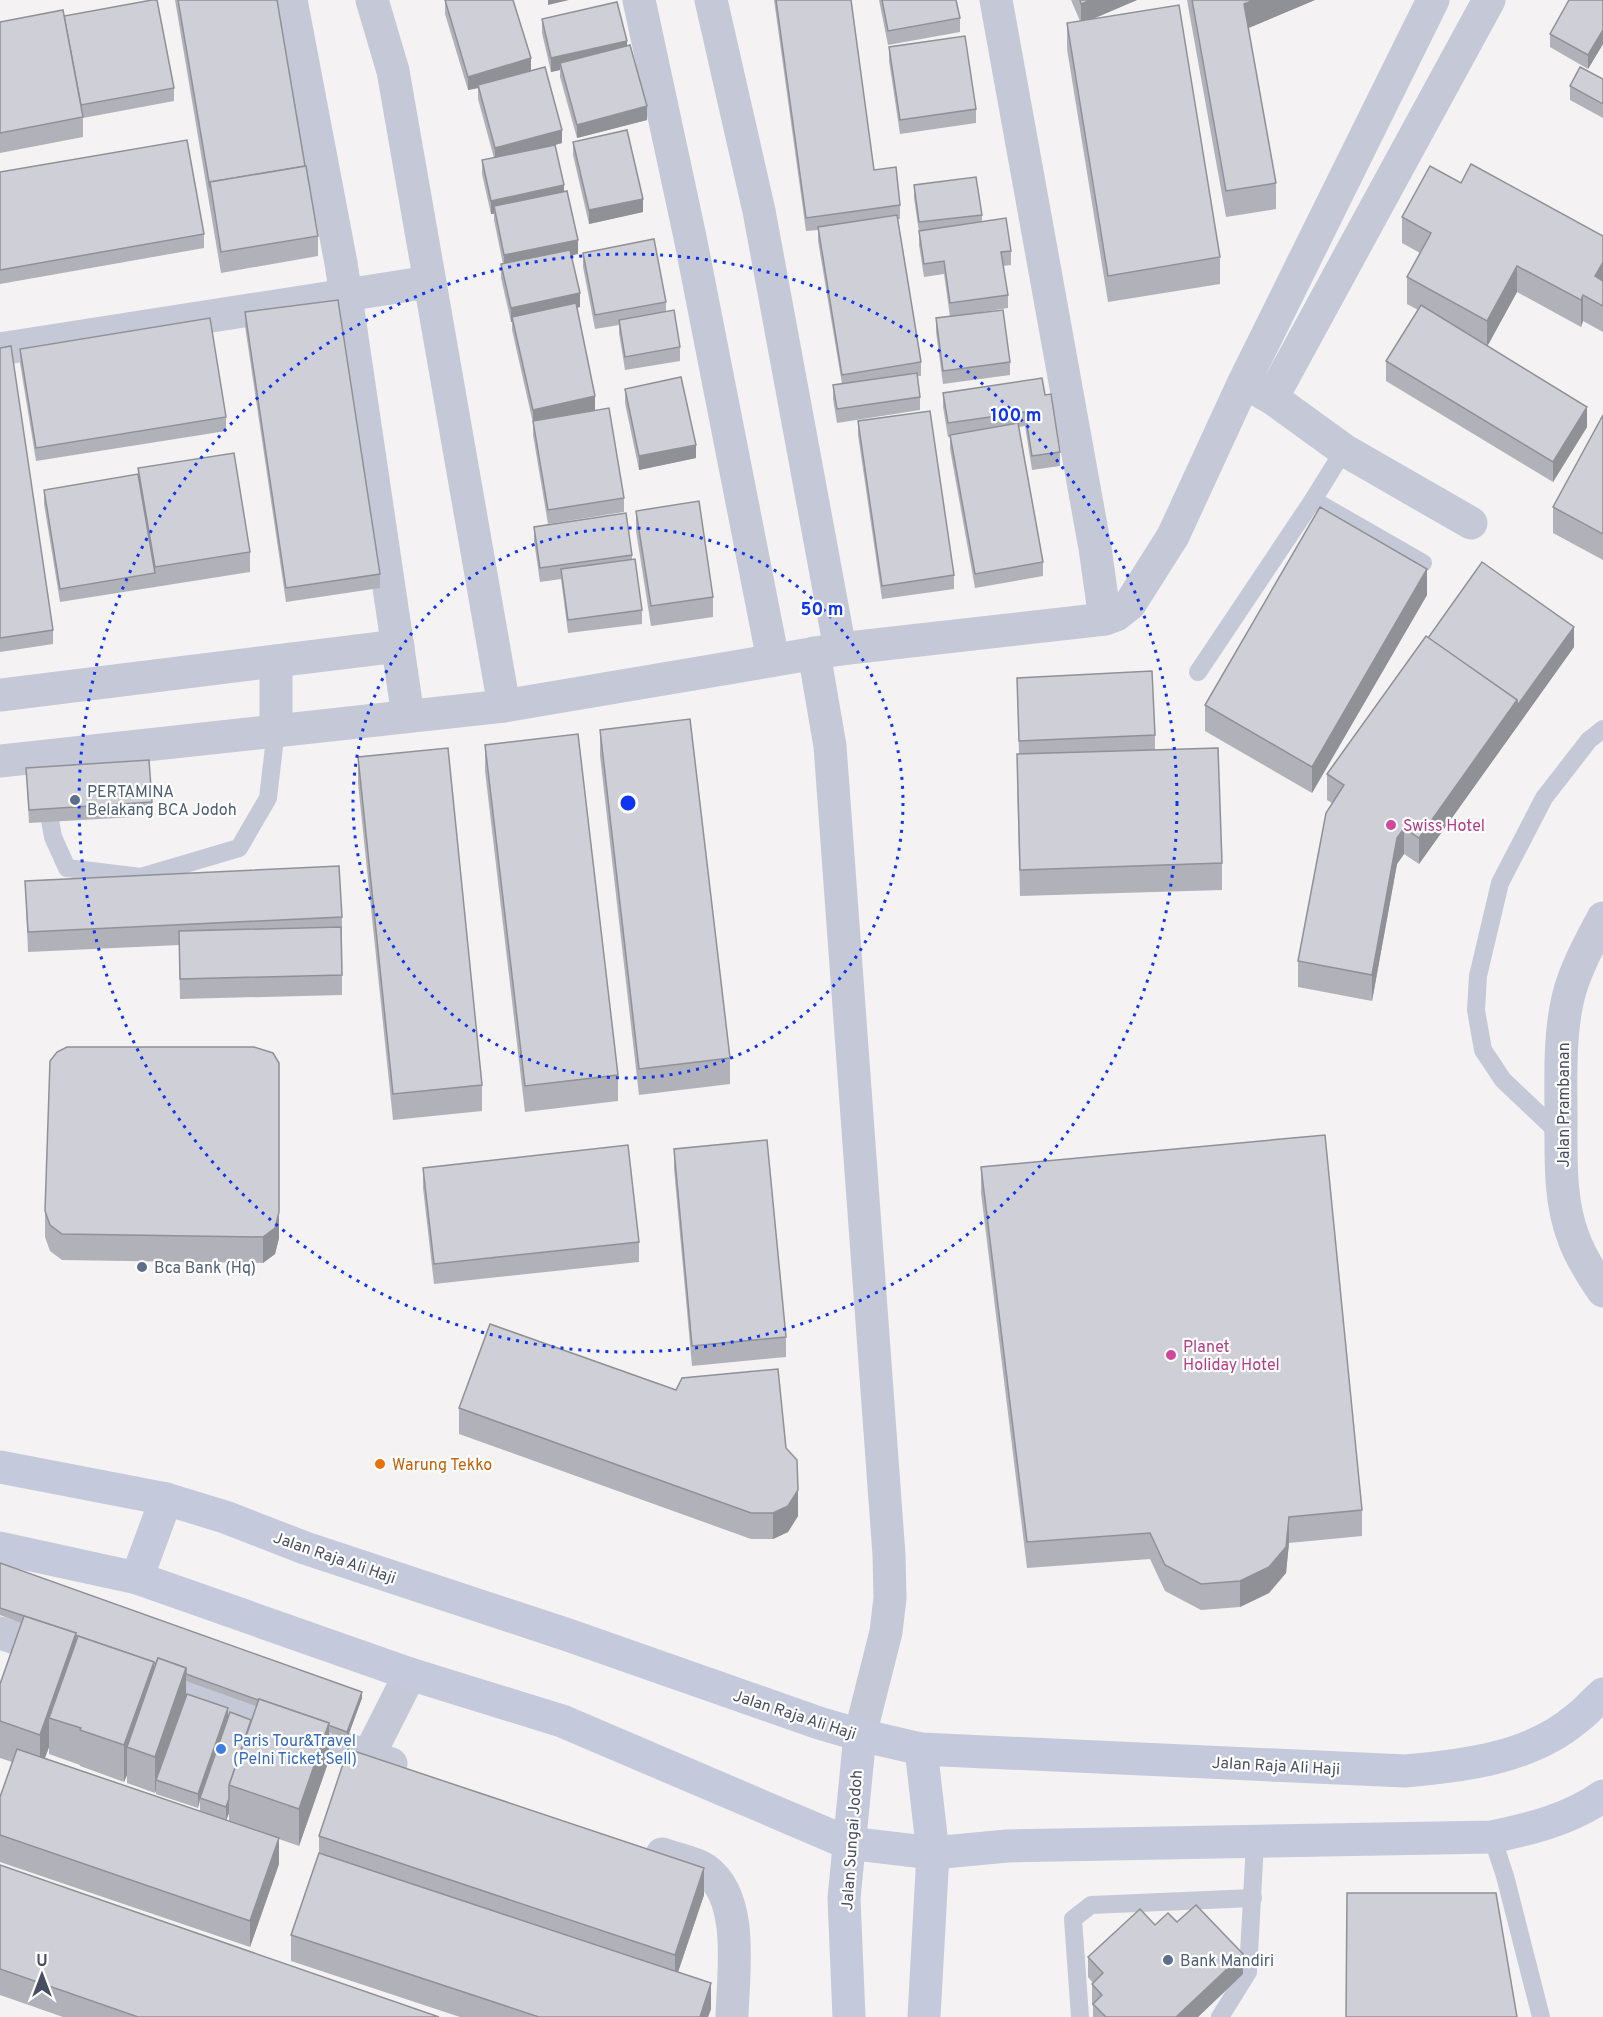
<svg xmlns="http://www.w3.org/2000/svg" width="1603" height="2017" font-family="Overpass,sans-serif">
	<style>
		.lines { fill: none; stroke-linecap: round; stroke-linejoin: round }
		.service { stroke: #c5c9d7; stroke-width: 18 }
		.minor { stroke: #c5c9d7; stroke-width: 33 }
		.secondary { stroke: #c4c9db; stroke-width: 33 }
		.wall { fill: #b1b2b9; fill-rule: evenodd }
		.shaded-wall { fill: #909196 }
		.building { fill: #cecfd7; stroke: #909196; stroke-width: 1.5 }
		.ring { fill: none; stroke: #0e35f1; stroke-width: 3; stroke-dasharray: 3 6 }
		.service-dot { fill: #5c6f8a; stroke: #fff; stroke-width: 2 }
		.hotel-dot { fill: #d1479c; stroke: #fff; stroke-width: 2 }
		.food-dot { fill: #e8710a; stroke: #fff; stroke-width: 2 }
		.shop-dot { fill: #3f7fe0; stroke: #fff; stroke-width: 2 }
		.labels { text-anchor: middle; stroke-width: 4.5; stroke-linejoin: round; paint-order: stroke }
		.service-label { font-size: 16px; fill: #4e5e75; stroke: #fff; text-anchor: start }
		.hotel-label { font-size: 16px; fill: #b23c85; stroke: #fff; text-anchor: start }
		.street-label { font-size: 16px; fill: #484e61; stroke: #fff }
		.food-label { font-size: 16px; fill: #c56008; stroke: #fff; text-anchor: start }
		.shop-label { font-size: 16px; fill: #366cbe; stroke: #fff; text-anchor: start }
		.centre { fill: #0e35f1; stroke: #fff; stroke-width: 3 }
		.ring-label { font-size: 18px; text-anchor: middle; font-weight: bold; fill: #0e35f1; stroke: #fff; stroke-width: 4.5; stroke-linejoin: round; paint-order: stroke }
	</style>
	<rect width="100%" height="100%" fill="#f4f2f2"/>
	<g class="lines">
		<g class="service">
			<polyline points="1313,500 1423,563"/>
			<polyline points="1198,672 1313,500 1344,450"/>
			<polyline points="46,797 53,837 67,868 141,877 239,848 268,798 276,730"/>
			<polyline points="1561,1135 1503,1080 1483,1050 1476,1010 1478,976 1500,883 1544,798 1589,740 1603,729"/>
			<polyline points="1492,1837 1505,1876 1541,2017"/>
			<polyline points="1080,2017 1073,1919 1091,1905 1253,1898"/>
			<polyline points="1220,2017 1248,1972 1255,1842"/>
		</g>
		<g class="minor">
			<polyline points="291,0 341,263 408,716"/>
			<polyline points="372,0 393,71 504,706"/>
			<polyline points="639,0 690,237 773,660"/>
			<polyline points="711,0 759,211 840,649"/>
			<polyline points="996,0 1095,548 1105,619"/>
			<polyline points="0,349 429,282"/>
			<polyline points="1254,388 1272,398 1344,450 1471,523"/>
			<polyline points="1272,398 1489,0"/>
			<polyline points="814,653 830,746 889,1555 890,1598 886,1632 860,1735"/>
			<polyline points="0,695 398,646"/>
			<polyline points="276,730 276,661"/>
			<polyline points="0,761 504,706 840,649 1105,619 1116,615 1130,604 1173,536 1244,382 1433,0"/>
			<path d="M1603 918C1590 943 1575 969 1568 998 1559 1037 1561 1077 1561 1117 1561 1156 1559 1202 1574 1239 1581 1258 1592 1275 1603 1291"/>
			<polyline points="0,1633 58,1652"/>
			<polyline points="187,1696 391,1764"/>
			<polyline points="368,1757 410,1674"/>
			<path d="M662 1854C675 1859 695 1862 706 1870 745 1899 733 1974 732 2017"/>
		</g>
		<g class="secondary">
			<path d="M0 1467 166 1499 225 1517 305 1548 568 1635 819 1723 860 1735 921 1749 1405 1771C1463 1766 1530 1758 1576 1719 1586 1712 1594 1702 1603 1694"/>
			<path d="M0 1548 137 1578 410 1674 562 1721 848 1843 933 1853 1007 1846 1492 1837C1530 1829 1571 1819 1603 1796"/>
			<polyline points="137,1578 166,1499"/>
			<polyline points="921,1749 933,1853 924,2017"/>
			<polyline points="849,2017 844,1898 860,1735"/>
		</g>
	</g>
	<g class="wall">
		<polygon points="175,0 277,0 318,236 318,256 221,273"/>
		<polygon points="445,0 531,71 562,143 555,145 564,192 578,254 571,255 580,307 577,308 595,410 580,413 624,498 624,512 548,524 533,435 533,423 512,330 512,322 511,322 501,278 501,264 503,264 494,220 494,214 491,214 482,174 482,160 494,158 478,99 478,88 468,90 445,14"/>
		<polygon points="774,0 851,0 874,170 900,205 900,219 898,219 921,362 921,376 917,376 920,397 920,410 837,423 833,399 833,385 842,384 818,241 818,230 806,231"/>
		<polygon points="879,0 956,0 960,18 960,32 888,45"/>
		<polygon points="1071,0 1137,0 1095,18 1220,257 1220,284 1108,302 1067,49 1067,23 1080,21"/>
		<polygon points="1187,0 1315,0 1248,28 1276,183 1276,209 1226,217"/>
		<polygon points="1603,0 1603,44 1588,69 1550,47 1550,34"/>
		<polygon points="64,16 174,88 174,101 83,118 83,137 0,153 0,22"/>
		<polygon points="542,19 627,45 647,120 577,138 560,77 560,70 551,72 542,33"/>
		<polygon points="889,47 976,109 976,123 900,134 889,61"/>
		<polygon points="1603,79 1603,118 1570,100 1570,86"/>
		<polygon points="573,142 643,212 589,224 573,155"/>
		<polygon points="0,172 204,234 204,248 0,284"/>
		<polygon points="1461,183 1603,236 1603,332 1583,321 1581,327 1517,292 1487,346 1587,427 1553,482 1386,381 1386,361 1418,310 1407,304 1407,277 1420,253 1402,243 1402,217"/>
		<polygon points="914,185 982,215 982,222 1011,251 1011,265 1003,266 1008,295 1008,308 964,315 1010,362 1010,375 943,384 936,332 936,318 950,317 944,274 924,277 919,245 919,232 914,198"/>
		<polygon points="583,253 666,302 666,312 680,347 680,361 625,370 619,333 619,325 595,329 583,267"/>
		<polygon points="245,312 380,574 380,588 286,602 245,326"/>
		<polygon points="0,348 53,630 53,644 0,652"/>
		<polygon points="20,349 226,417 226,431 36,461 20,363"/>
		<polygon points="625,389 696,458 639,470 625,403"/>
		<polygon points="943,393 1045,395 1060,452 1060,466 1032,470 1025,426 1019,427 1043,562 1043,576 975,588 950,449 950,437 948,437 943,407"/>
		<polygon points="1603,415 1603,560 1553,533 1553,507"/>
		<polygon points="858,421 954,575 954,589 882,599 858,435"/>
		<polygon points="138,468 250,552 250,572 60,602 44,504 44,490 138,474"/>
		<polygon points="636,511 713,597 713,617 651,626 636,531"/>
		<polygon points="534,527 632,555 632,559 642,610 642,624 568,633 561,579 540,582 534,541"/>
		<polygon points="1427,595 1312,793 1205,731 1205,705"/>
		<polygon points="1428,638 1574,647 1419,864 1404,854 1397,864 1372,1001 1298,987 1298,961 1332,803 1327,800 1327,774"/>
		<polygon points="1017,678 1155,735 1155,750 1222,863 1222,890 1020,896 1017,780 1017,754 1019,754"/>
		<polygon points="600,730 730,1058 730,1084 639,1095 600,756"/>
		<polygon points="485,745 618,1075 618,1101 525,1112 485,771"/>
		<polygon points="358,757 482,1085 482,1111 393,1120 358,783"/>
		<polygon points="26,768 152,802 152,816 29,823"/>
		<polygon points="25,881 342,917 342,995 180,999 179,945 28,952"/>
		<polygon points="674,1149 786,1337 786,1357 692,1366 674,1169"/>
		<polygon points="981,1167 1362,1510 1362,1536 1289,1543 1286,1573 1269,1593 1240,1607 1201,1610 1165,1591 1150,1559 1027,1568 981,1193"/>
		<polygon points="423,1168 639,1242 639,1262 434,1284 423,1188"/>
		<polygon points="45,1211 279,1238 275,1254 263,1263 62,1260 50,1251 45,1237"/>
		<polygon points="459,1408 786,1448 798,1516 788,1532 773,1539 751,1539 459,1434"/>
		<path d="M0 1563 362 1698 347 1739 329 1732V1760L299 1846 279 1839V1864L250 1947 0 1862V1797L12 1762 0 1758V1684L21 1623 0 1615ZM186 1681 256 1706 251 1720 228 1717 186 1696ZM49 1747V1754L80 1765V1766L124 1782 127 1775V1783L155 1793 156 1790V1794L198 1808 200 1801V1811L45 1758ZM229 1813V1821L226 1820Z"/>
		<polygon points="319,1836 704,1895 678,1972 711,2009 708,2017 460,2017 291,1961 291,1935 319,1853"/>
		<polygon points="0,1865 439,2017 63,2017 0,1995"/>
		<polygon points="1177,1922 1243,1974 1198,2017 1093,2017 1093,2006 1092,2005 1092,1984 1093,1983 1088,1977 1088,1957 1155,1925"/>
	</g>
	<g class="shaded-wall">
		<polygon points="548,0 569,0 548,5"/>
		<polygon points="1091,0 1137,0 1081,24 1081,4"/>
		<polygon points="1254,0 1315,0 1244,30 1244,4"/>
		<polygon points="1603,30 1603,44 1588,69 1588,55"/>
		<polygon points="627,41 627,55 560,63 560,70 551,72 551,58"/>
		<polygon points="531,58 531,72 478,85 478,88 468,90 468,77"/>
		<polygon points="647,106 647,120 577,138 577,125"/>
		<polygon points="562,130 562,143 495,161 495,148"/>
		<polygon points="564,185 564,199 494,206 494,214 491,214 491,201"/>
		<polygon points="643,199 643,212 589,224 589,210"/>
		<polygon points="578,240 578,254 504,269 504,255"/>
		<polygon points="1603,262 1603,288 1595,302 1595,276"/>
		<polygon points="1517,266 1517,292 1487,347 1487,321"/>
		<polygon points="580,293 580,307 513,321 512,317 512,322 511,322 511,308"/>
		<polygon points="1583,295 1583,321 1581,327 1581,300"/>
		<polygon points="595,396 595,410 533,423 533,410"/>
		<polygon points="1587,407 1587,427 1553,482 1553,462"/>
		<polygon points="696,445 696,458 639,470 639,456"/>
		<polygon points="1427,569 1427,595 1312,793 1312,767"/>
		<polygon points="1574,627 1574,647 1419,864 1419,838 1517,700"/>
		<polygon points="1404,828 1404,854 1397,864 1372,1001 1372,975 1397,838"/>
		<polygon points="279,1063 279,1238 275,1254 263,1263 263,1237"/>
		<polygon points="798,1490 798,1516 788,1532 773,1539 773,1513"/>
		<polygon points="1289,1517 1289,1543 1286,1573 1269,1593 1240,1607 1240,1581"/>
		<polygon points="76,1633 76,1670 49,1718 49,1747 40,1771 40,1735"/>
		<polygon points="154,1662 154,1698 127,1747 127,1775 124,1782 124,1745"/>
		<polygon points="186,1668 186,1705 156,1780 156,1790 155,1793 155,1757"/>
		<polygon points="362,1692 362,1698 347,1739 347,1732"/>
		<polygon points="228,1708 228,1722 200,1798 198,1808 198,1794"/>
		<polygon points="329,1723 329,1760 299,1846 299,1809"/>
		<polygon points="229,1799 229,1813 226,1821 226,1807"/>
		<polygon points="279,1838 279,1864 250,1947 250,1921"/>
		<polygon points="704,1868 704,1895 675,1981 675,1955"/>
		<polygon points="1243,1954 1243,1974 1198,2017 1176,2017"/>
		<polygon points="711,1983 711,2009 708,2017 700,2017"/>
	</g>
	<g class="building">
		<polygon points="152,0 157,0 174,88 81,105 64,16"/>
		<polygon points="178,0 277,0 305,166 210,182 210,188"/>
		<polygon points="445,0 513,0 531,58 468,77"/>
		<polygon points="776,0 851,0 874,170 896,167 900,205 806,218"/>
		<polygon points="882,0 956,0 960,18 888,31"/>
		<polygon points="1080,0 1091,0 1081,4"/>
		<polygon points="1192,0 1254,0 1244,4 1276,183 1226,191"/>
		<polygon points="1569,0 1603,0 1603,30 1588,55 1550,34"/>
		<polygon points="617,2 627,41 551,58 542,19"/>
		<polygon points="1179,5 1220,257 1108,276 1067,23"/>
		<polygon points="63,10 83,117 0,133 0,22"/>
		<polygon points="965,36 976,109 900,120 889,47"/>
		<polygon points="630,45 647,106 577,125 560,63"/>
		<polygon points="545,67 562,130 495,148 478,85"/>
		<polygon points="1580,67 1603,79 1603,104 1570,86"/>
		<polygon points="627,130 643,199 589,210 573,142"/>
		<polygon points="187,140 204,234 0,270 0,172"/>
		<polygon points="555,145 564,185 491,201 482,160"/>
		<polygon points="1471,164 1603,236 1603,262 1595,276 1603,281 1603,306 1583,295 1581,300 1517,266 1487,321 1407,277 1431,233 1402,217 1430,166 1461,183"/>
		<polygon points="306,166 318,236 221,252 210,182"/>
		<polygon points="976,177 982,215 919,222 914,185"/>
		<polygon points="567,191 578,240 504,255 494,206"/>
		<polygon points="897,215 921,362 842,375 818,227"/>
		<polygon points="1006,218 1011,251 1001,252 1008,295 950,303 944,261 924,264 919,231"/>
		<polygon points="654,239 666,302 595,315 583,253"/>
		<polygon points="570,250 580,293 511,308 501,264"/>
		<polygon points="338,300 380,574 286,588 245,312"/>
		<polygon points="576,303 595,396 533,410 512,317"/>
		<polygon points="1421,305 1587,407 1553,462 1386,361"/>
		<polygon points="674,310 680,347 625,357 619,320"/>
		<polygon points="1003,310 1010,362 943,371 936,318"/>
		<polygon points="210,318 226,417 36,448 20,349"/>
		<polygon points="11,346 53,630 0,638 0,348"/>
		<polygon points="917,373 920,397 837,409 833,385"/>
		<polygon points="681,377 696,445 639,456 625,389"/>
		<polygon points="1042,378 1045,395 1051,394 1060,452 1032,456 1025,412 948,423 943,393"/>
		<polygon points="609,408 624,498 548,510 533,421"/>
		<polygon points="930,411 954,575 882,586 858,421"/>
		<polygon points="1603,415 1603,534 1553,507"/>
		<polygon points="1018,423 1043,562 975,574 950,435"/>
		<polygon points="234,453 250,552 155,567 138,468"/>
		<polygon points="138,474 155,573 60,589 44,490"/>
		<polygon points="699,501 713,597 651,606 636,511"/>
		<polygon points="1320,507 1427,569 1312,767 1205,705"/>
		<polygon points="626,513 632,555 540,568 534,527"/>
		<polygon points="635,559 642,610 568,620 561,569"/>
		<polygon points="1482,562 1574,627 1517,706 1517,700 1428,638"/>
		<polygon points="1426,636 1517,700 1419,838 1404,828 1397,838 1372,975 1298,961 1326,813 1344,785 1327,774"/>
		<polygon points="1152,671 1155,735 1019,741 1017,678"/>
		<polygon points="690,719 730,1058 639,1069 600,730"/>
		<polygon points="578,734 618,1075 525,1086 485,745"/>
		<polygon points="448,748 482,1085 393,1094 358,757"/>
		<polygon points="1218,748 1222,863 1020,870 1017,754"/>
		<polygon points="149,760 152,802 29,810 26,768"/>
		<polygon points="339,866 342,917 28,932 25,881"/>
		<polygon points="341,927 342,975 180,979 179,931"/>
		<polygon points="67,1047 254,1047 273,1053 279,1063 279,1212 275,1228 263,1237 62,1234 50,1225 45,1211 50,1061 57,1052"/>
		<polygon points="1325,1135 1362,1510 1289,1517 1286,1547 1269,1567 1240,1581 1201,1584 1165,1565 1150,1533 1027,1542 981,1167"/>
		<polygon points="767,1140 786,1337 692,1346 674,1149"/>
		<polygon points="628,1145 639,1242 434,1264 423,1168"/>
		<polygon points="490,1324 676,1390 682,1378 778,1369 786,1448 797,1460 798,1490 788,1506 773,1513 751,1513 459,1408"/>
		<polygon points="0,1563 362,1692 347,1732 328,1725 329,1723 259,1699 258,1700 186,1674 186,1668 158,1658 156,1664 153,1663 154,1662 75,1635 76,1633 0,1608"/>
		<polygon points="24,1616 76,1633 40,1735 0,1721 0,1684"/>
		<polygon points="78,1636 154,1662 124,1745 80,1730 81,1728 49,1718"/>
		<polygon points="158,1658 186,1668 155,1757 127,1747"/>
		<polygon points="187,1694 228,1708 198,1794 156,1780"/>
		<polygon points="259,1699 329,1723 299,1809 229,1785"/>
		<polygon points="230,1712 251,1720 229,1785 229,1799 226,1807 200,1798"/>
		<polygon points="17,1749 279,1838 250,1921 0,1835 0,1797"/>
		<polygon points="348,1749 704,1868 675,1955 319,1836"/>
		<polygon points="319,1853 711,1983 700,2017 539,2017 291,1935"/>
		<polygon points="0,1865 439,2017 138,2017 0,1969"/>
		<polygon points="1347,1893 1496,1893 1517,2017 1346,2017"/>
		<polygon points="1196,1905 1243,1954 1176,2017 1106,2017 1093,2004 1102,1995 1092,1984 1103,1973 1088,1957 1140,1909 1155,1925 1168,1913 1177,1922"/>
	</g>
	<g class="ring">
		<circle cx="628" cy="803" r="275"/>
		<circle cx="628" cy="803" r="549"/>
	</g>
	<g class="service-dot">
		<circle cx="75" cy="800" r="6"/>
		<circle cx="142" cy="1267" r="6"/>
		<circle cx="1168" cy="1960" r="6"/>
	</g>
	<g class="hotel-dot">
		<circle cx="1391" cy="825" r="6"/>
		<circle cx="1171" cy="1355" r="6"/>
	</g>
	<circle class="food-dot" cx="380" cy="1464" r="6"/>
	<circle class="shop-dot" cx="221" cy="1749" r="6"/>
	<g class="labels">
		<g class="service-label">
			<text x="87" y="797">PERTAMINA<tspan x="87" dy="18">Belakang BCA Jodoh</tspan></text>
			<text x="154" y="1273">Bca Bank (Hq)</text>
			<text x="1180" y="1966">Bank Mandiri</text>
		</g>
		<g class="hotel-label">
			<text x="1403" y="831">Swiss Hotel</text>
			<text x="1183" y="1352">Planet<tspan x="1183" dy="18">Holiday Hotel</tspan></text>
		</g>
		<g class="street-label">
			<text transform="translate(1563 1105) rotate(-90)" y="6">Jalan Prambanan</text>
			<text transform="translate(335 1557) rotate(19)" y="6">Jalan Raja Ali Haji</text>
			<text transform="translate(795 1714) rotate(18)" y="6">Jalan Raja Ali Haji</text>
			<text transform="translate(1276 1765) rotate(3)" y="6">Jalan Raja Ali Haji</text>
			<text transform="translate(851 1840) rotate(-86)" y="6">Jalan Sungai Jodoh</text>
		</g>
		<g class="food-label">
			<text x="392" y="1470">Warung Tekko</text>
		</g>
		<g class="shop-label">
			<text x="233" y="1746">Paris Tour&amp;Travel<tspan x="233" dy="18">(Pelni Ticket Sell)</tspan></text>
		</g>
	</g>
	<circle cx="628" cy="803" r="9" class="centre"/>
	<g class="ring-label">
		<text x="1016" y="421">100 m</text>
		<text x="822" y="615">50 m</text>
	</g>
	<g transform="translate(42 1975)" stroke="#ffffff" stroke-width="4.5" paint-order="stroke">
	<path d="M0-4.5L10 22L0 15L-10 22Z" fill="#484e61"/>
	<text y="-9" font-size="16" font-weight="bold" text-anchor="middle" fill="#484e61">U</text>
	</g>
</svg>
